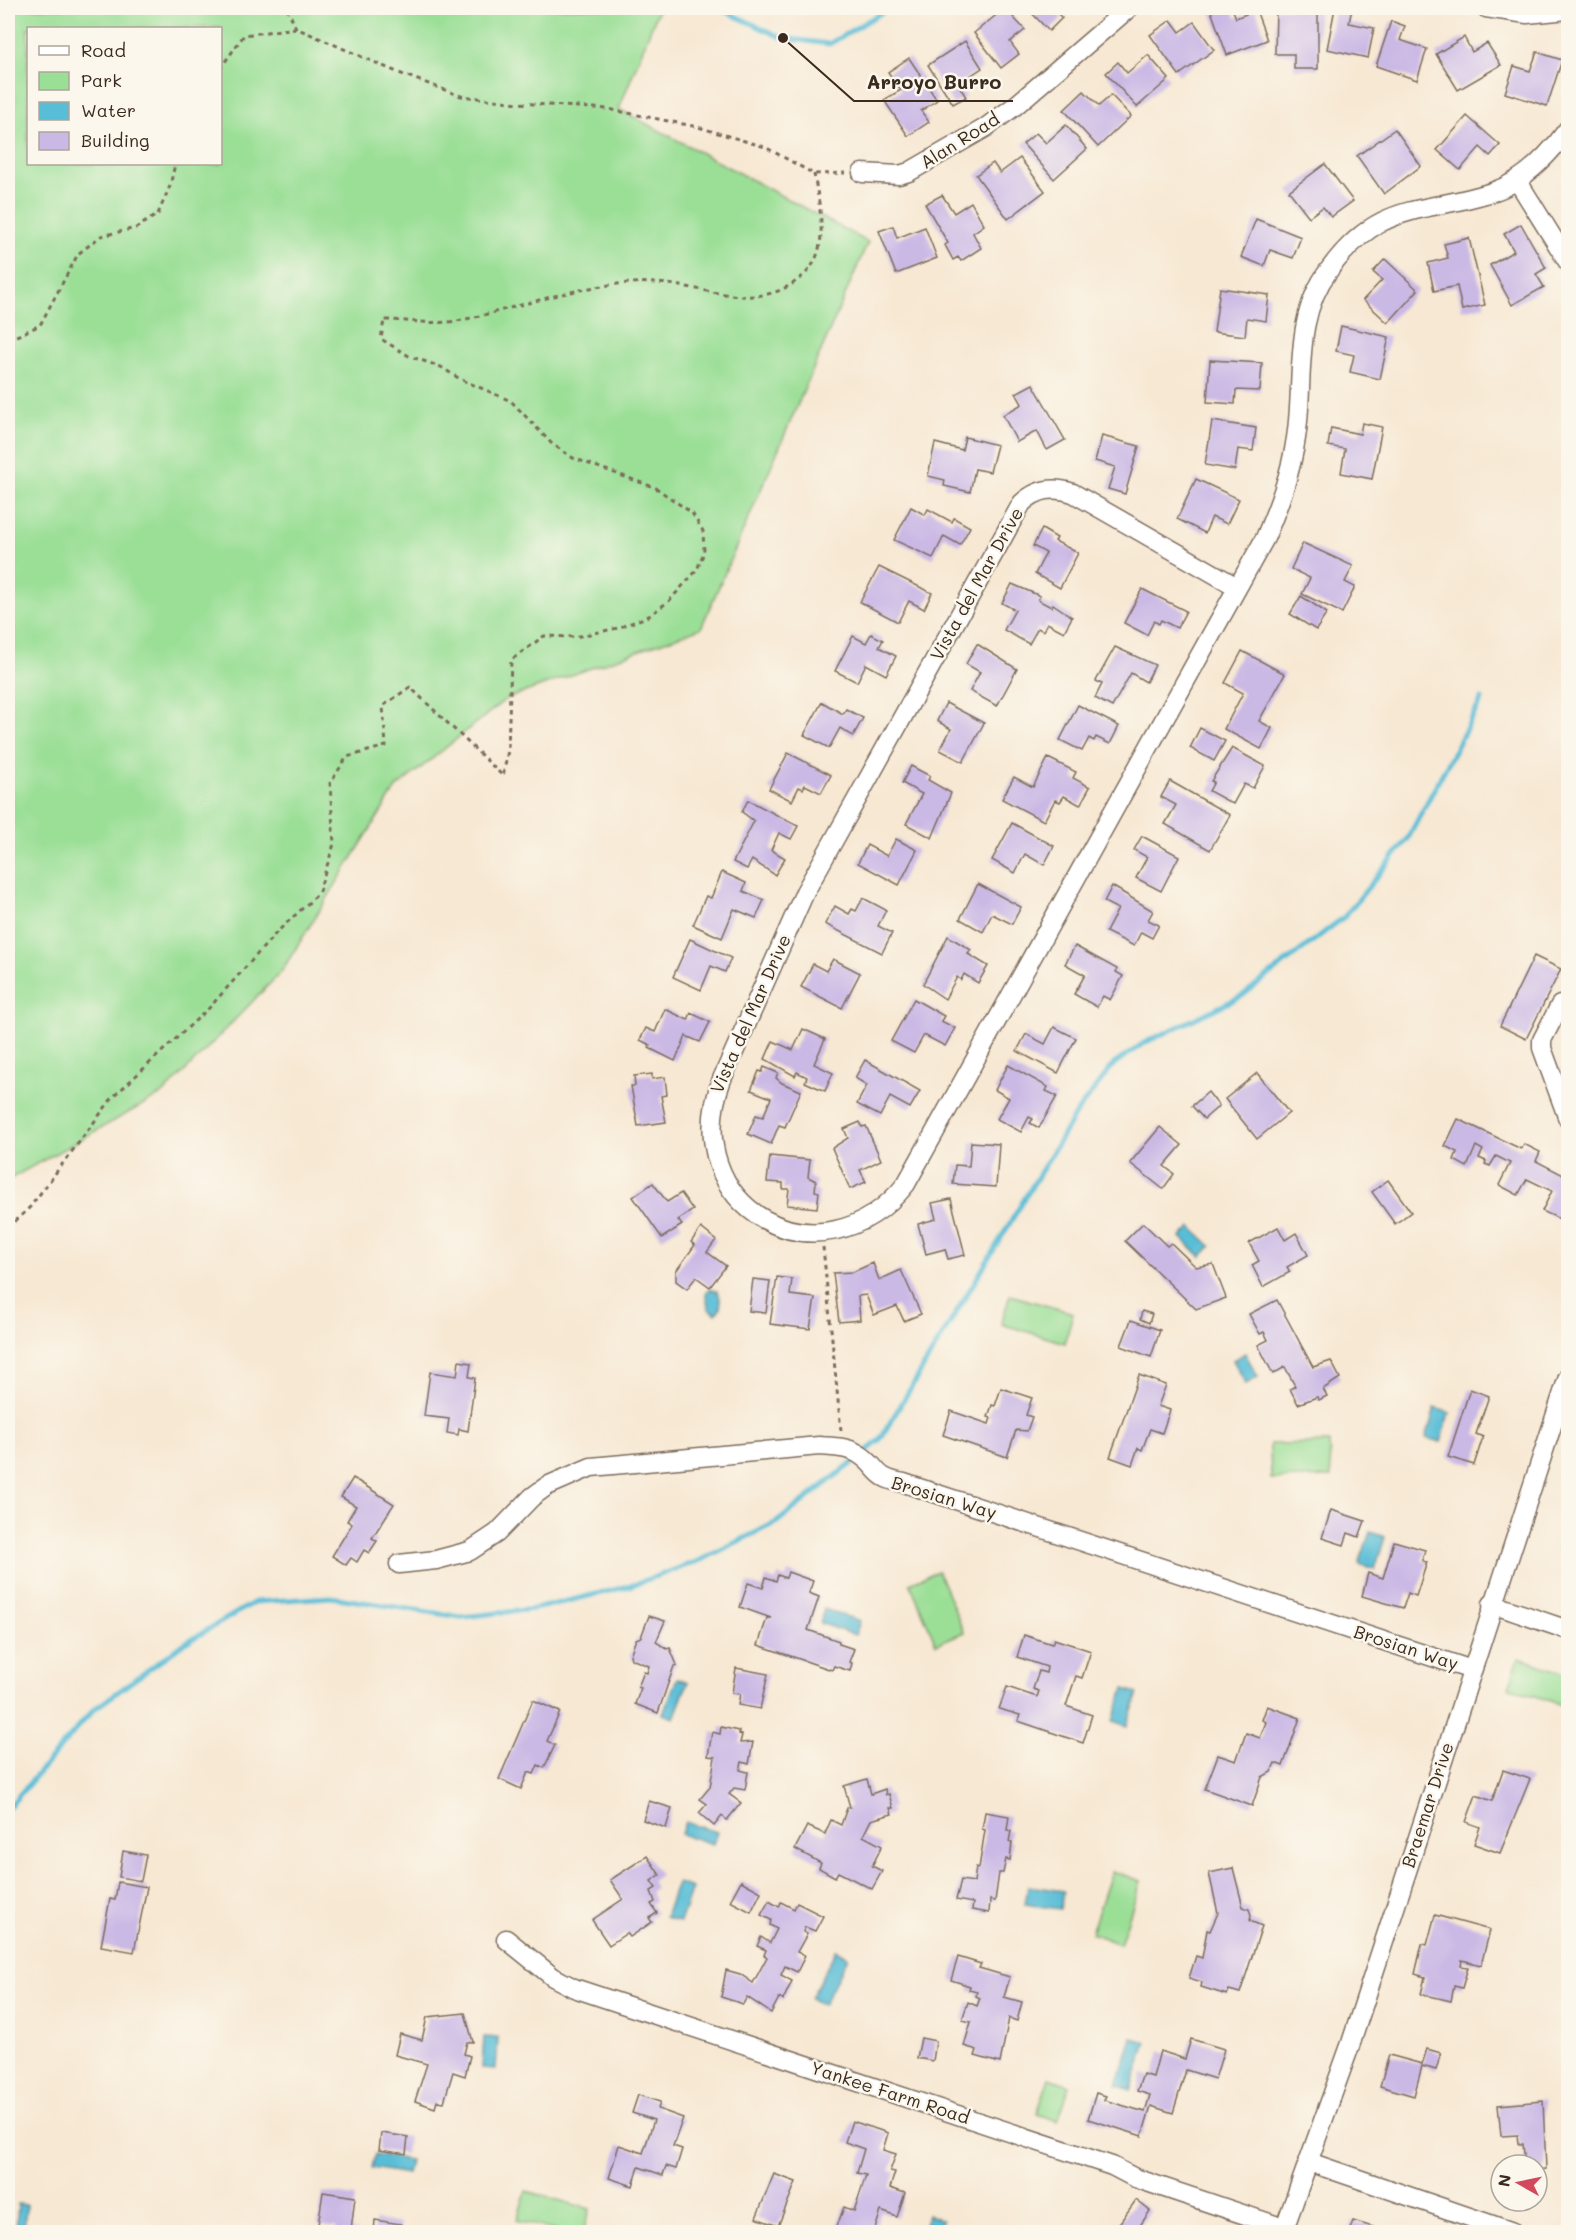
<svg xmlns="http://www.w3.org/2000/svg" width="1576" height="2240" font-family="Mali,sans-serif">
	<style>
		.green { fill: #9bdf97; stroke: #6b845a; stroke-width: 1.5; fill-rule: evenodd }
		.water { fill: #58bdd7; stroke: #4a747a; stroke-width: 1.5 }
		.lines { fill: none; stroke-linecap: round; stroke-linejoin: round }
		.stream { stroke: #58bdd7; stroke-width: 5 }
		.building { fill: #cab8e5 }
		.minor-casing { stroke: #7d6c5d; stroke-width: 21 }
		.path { stroke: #7d6c5d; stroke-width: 3; stroke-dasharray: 4.5 4.5; stroke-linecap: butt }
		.minor { stroke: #fff; stroke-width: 18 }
		.labels { text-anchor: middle; stroke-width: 5; stroke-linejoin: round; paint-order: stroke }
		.street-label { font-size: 18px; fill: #3b2a1e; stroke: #fbf7ec }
		.leader { fill: none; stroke: #3b2a1e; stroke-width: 2 }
		.callout-dot { fill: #3b2a1e; stroke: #fbf7ec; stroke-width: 2 }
		.callout-label { font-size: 20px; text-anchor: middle; font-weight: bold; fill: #3b2a1e; stroke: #fbf7ec; stroke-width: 5; stroke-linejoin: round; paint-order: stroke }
	</style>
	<rect width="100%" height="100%" fill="#fbf7ec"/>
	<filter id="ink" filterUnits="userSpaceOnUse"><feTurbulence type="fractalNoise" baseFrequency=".0167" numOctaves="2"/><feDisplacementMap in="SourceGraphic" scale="12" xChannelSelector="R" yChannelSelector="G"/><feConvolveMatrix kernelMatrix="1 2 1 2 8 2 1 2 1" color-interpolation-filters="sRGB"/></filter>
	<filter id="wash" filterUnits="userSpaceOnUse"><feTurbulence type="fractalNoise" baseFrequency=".008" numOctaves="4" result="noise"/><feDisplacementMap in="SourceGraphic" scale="24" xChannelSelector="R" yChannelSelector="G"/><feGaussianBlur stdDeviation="1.35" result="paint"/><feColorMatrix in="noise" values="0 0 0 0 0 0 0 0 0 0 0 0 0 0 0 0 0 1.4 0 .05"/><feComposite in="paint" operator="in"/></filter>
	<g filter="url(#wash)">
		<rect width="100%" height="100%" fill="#f7e8d3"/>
		<g class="green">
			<path d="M8 8H659L619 109 868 242 701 628 506 699 396 788 281 972 164 1093 8 1180ZM220 28V164H28V28Z"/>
			<polygon points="1010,1295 1073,1313 1065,1343 1001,1324"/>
			<polygon points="1329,1443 1331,1477 1271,1479 1270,1444"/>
			<polygon points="1568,1522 1568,1554 1559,1551"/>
			<polygon points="938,1571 964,1632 936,1644 910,1583"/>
			<polygon points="1519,1658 1568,1674 1568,1707 1509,1687"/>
			<polygon points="1112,1871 1141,1881 1120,1944 1091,1933"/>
			<polygon points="1049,2078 1070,2085 1058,2121 1037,2114"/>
			<polygon points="526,2191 590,2209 583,2232 559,2232 517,2220"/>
		</g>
		<g class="water">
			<polygon points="1191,1227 1211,1246 1201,1257 1181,1237"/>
			<path d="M709 1289 717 1291C721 1298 723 1308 716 1314L708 1308 706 1293Z"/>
			<polygon points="1245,1353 1258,1377 1246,1384 1233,1360"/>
			<polygon points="1435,1408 1450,1413 1441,1442 1426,1438"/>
			<polygon points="1370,1532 1385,1537 1375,1569 1359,1564"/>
			<polygon points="824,1609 860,1621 855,1635 820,1623"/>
			<polygon points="677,1678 688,1682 674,1718 663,1714"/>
			<polygon points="1124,1689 1138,1693 1127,1726 1113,1721"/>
			<polygon points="685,1822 717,1832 713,1844 681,1834"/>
			<polygon points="677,1883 692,1888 680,1922 665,1917"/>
			<polygon points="1028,1886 1063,1891 1060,1909 1025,1904"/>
			<polygon points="836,1950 848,1957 823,2005 811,1998"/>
			<polygon points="484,2037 498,2038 496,2069 482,2068"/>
			<polygon points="1132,2038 1147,2042 1131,2090 1117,2085"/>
			<polygon points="375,2154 410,2160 407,2174 372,2168"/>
			<polygon points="18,2204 26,2205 24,2232 16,2232"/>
			<polygon points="928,2215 942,2220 938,2232 923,2232"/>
		</g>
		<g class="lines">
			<g class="stream">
				<polyline points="718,8 783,38 829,44 889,8"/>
				<polyline points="8,30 16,8"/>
				<polyline points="864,1453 879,1441 1076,1113 1114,1064 1144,1043 1242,996 1344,917 1407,840 1482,699"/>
				<polyline points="8,1808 93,1710 185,1643 255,1602 331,1597 461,1617 534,1609 630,1586 701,1560 777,1522 857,1459"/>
			</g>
		</g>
		<g id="blocks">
			<g class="building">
				<polygon points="1005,8 1025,30 1010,42 1019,54 1001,68 974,33"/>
				<polygon points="1027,8 1052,8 1062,18 1049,31"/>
				<polygon points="1210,8 1232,8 1236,18 1256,10 1267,40 1227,55"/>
				<polygon points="1276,8 1318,10 1318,69 1294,69 1294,54 1275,54"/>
				<polygon points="1335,8 1352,8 1349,23 1374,28 1368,58 1327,49"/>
				<polygon points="1171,20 1180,32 1194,22 1214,50 1179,75 1150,35"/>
				<polygon points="1391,21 1405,26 1400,40 1427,49 1417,80 1376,66"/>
				<polygon points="1464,37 1472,52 1487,43 1501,65 1458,90 1436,54"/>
				<polygon points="965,41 982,68 958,84 966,97 953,104 928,65"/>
				<polygon points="1537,52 1562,60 1547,106 1505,93 1514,66 1530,71"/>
				<polygon points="1148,55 1169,79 1137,107 1106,73 1118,62 1127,73"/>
				<polygon points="909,58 937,100 921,111 929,122 908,136 884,100 901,90 888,72"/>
				<polygon points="1084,91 1099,106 1111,95 1131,116 1098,147 1064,110"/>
				<polygon points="1467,116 1500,145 1490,156 1480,147 1460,170 1437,150"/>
				<polygon points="1066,125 1087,149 1054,179 1023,144 1036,133 1046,143"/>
				<polygon points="1395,129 1421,166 1384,194 1357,156"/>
				<polygon points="1020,158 1045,191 1008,219 976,175 993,163 1000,173"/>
				<polygon points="1325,164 1353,201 1331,217 1323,207 1309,217 1289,191"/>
				<polygon points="942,195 954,213 971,202 984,225 973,233 981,248 961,261 958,257 953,260 945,245 948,243 925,204"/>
				<polygon points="1568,206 1568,220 1562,211"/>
				<polygon points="1256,219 1301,237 1293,258 1270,250 1264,266 1241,257"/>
				<polygon points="1521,224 1546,268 1536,274 1544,287 1512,305 1490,265 1514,251 1504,234"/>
				<polygon points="893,226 897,238 925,227 937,258 896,274 879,231"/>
				<polygon points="1469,238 1485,305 1462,310 1457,286 1434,291 1428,263 1448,258 1444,244"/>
				<polygon points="1385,259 1418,290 1388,323 1363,300 1382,280 1373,272"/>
				<polygon points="1220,288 1269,295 1266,321 1247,318 1245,336 1214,332"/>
				<polygon points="1341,326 1389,337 1380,379 1350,372 1354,355 1336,351"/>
				<polygon points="1210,360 1262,363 1260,391 1236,390 1235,404 1207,402"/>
				<polygon points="1033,384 1065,440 1047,450 1037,431 1017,442 1003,415 1022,404 1016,393"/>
				<polygon points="1212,421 1256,428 1253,451 1238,449 1235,470 1205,465"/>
				<polygon points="1362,423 1382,427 1372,479 1341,473 1345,449 1328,446 1331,428 1360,434"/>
				<polygon points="1102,436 1139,446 1125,494 1108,489 1115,467 1095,461"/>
				<polygon points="965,437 997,445 990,472 975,469 970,492 944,486 945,480 928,476 935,443 962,450"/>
				<polygon points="1196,479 1239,499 1227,524 1212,517 1205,533 1177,519"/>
				<polygon points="911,507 925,515 928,509 952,522 954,518 970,527 960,545 944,536 933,558 894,540"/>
				<polygon points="1042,529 1057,538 1055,541 1078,553 1060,588 1035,574 1046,553 1033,546"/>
				<polygon points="1303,543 1353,566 1345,582 1355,587 1342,613 1302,594 1310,578 1291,569"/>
				<polygon points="879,567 932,593 924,609 909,601 898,622 860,602"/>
				<polygon points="1012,584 1040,596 1038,600 1051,607 1053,604 1072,617 1064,632 1047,623 1043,631 1038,628 1029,644 1004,630 1015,610 1002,603"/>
				<polygon points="1142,589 1186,611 1177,628 1161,620 1159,624 1154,621 1147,635 1124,623"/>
				<polygon points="1301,596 1327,613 1316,630 1290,614"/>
				<polygon points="871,634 883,640 879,647 896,656 886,675 866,664 857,682 835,671 853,636 866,643"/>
				<polygon points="977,644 1017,669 997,706 970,691 980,672 966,664"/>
				<polygon points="1115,647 1155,665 1146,682 1131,673 1112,707 1095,698 1102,684 1096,681"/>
				<polygon points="1242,651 1285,674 1259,721 1272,728 1261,749 1224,729 1243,693 1225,683"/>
				<polygon points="822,702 843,714 846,709 863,718 853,736 840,728 829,748 804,735"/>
				<polygon points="946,703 984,723 963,762 940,750 951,729 937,721"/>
				<polygon points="1078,705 1119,726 1110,744 1096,737 1094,741 1089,738 1082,751 1060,740"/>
				<polygon points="1200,728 1225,741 1214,761 1190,748"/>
				<polygon points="1232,748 1265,766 1253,788 1244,784 1233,804 1209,791 1214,782 1211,781"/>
				<polygon points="788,753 831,775 821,793 805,785 803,789 799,787 792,801 769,789"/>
				<polygon points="1048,758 1076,772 1073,778 1090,787 1080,805 1064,796 1060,802 1055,800 1044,821 1002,799 1014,777 1033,787"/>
				<polygon points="911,766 930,776 928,780 951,793 932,838 906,824 922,794 902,783"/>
				<polygon points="1170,781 1230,815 1210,850 1165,824 1176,805 1161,797"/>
				<polygon points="748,800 798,826 791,839 779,833 771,850 785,858 775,875 752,860 747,869 733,862 754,821 742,812"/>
				<polygon points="1012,823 1054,846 1044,865 1025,854 1015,873 992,860"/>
				<polygon points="1142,836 1179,856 1161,891 1136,878 1147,857 1134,850"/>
				<polygon points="896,839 917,850 899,885 858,863 867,845 887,856"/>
				<polygon points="722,872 746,883 743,891 764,900 756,918 734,909 722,938 693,925 706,896 711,898"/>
				<polygon points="978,884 1021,907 1012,924 992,914 983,932 960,919"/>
				<polygon points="1112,886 1153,911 1148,920 1159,925 1152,938 1141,932 1134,946 1106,932 1118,909 1104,902"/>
				<polygon points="863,898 886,910 878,926 892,933 882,953 825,924 835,906 849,914 852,909 856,911"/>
				<polygon points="948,936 971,950 968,954 988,966 978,983 964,974 961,980 957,977 945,999 923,984"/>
				<polygon points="690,939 731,958 725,972 711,966 701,990 673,977"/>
				<polygon points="1075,946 1117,969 1116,972 1123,976 1110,1000 1103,996 1097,1007 1074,994 1085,975 1065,964"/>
				<polygon points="1534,956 1561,969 1526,1039 1500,1026"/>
				<polygon points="833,959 860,973 842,1008 801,987 813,964 826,971"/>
				<polygon points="914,999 944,1016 941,1021 955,1028 945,1046 924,1035 914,1053 891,1041"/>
				<polygon points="665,1009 688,1020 691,1013 710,1022 700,1042 686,1036 675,1061 649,1048 650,1045 640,1040 646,1028 655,1032"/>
				<polygon points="1054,1027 1076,1038 1058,1073 1017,1051 1026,1034 1045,1044"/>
				<polygon points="803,1029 825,1039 814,1064 833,1073 825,1091 805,1082 807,1077 797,1072 795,1076 765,1059 773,1041 793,1050"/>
				<polygon points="865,1060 920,1091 910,1108 890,1097 880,1116 857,1104 867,1085 855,1078"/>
				<polygon points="1008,1065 1048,1087 1046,1091 1057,1096 1039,1128 1030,1123 1033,1119 1029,1117 1021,1132 997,1119 1009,1098 995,1090"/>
				<polygon points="764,1067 778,1073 776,1078 782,1083 801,1091 785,1127 779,1125 771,1144 748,1134 756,1115 763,1117 771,1098 751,1090 759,1071 762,1072"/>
				<polygon points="1257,1073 1289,1113 1257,1139 1225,1099"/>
				<polygon points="652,1074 652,1079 665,1077 667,1095 661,1096 666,1122 638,1126 631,1086 635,1086 634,1076"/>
				<polygon points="1208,1092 1219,1106 1204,1119 1192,1106"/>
				<polygon points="1458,1119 1521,1149 1524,1144 1540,1152 1536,1161 1565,1176 1568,1174 1568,1216 1566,1222 1542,1211 1552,1191 1527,1179 1518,1195 1499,1185 1510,1163 1496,1156 1490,1166 1485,1164 1486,1161 1479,1158 1483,1150 1476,1146 1467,1167 1454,1160 1457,1152 1445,1146"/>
				<polygon points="860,1122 862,1127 866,1126 881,1160 860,1170 866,1182 850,1189 832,1148 848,1138 844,1129"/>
				<polygon points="1160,1127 1182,1145 1164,1166 1174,1174 1163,1189 1130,1163"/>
				<polygon points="971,1142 999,1144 996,1187 953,1184 955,1165 969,1166"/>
				<polygon points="770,1156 810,1160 808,1177 816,1181 815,1191 819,1192 817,1208 787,1205 789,1189 783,1189 783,1183 767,1182"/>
				<polygon points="1388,1180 1411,1212 1395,1224 1372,1192"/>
				<polygon points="653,1183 667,1202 681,1193 693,1210 678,1220 682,1225 662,1238 633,1197"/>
				<polygon points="951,1199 965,1255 948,1259 945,1249 926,1254 918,1224 936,1219 932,1203"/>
				<polygon points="1143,1223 1167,1246 1171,1243 1196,1267 1213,1264 1226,1298 1196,1309 1125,1241"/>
				<polygon points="1278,1227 1285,1240 1296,1233 1308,1255 1287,1267 1290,1272 1263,1287 1252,1265 1259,1261 1249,1243"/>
				<polygon points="701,1228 716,1240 707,1252 726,1266 710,1287 696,1277 687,1289 676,1281 676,1271 695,1245 691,1242"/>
				<polygon points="873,1263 879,1280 901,1270 921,1314 904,1321 897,1306 874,1315 866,1295 858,1296 860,1320 839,1322 833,1273 853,1272"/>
				<polygon points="777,1277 792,1279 790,1295 815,1298 810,1329 770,1324"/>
				<polygon points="753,1279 770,1281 766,1313 749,1311"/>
				<polygon points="1277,1300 1313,1367 1331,1361 1340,1378 1323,1389 1327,1396 1319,1400 1317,1397 1298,1404 1290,1389 1295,1386 1285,1367 1273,1374 1258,1345 1268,1340 1264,1332 1260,1334 1249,1314"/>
				<polygon points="1142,1311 1152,1314 1149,1323 1140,1319"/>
				<polygon points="1131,1320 1160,1330 1151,1357 1121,1346"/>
				<polygon points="459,1361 471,1363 469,1377 475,1378 468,1431 459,1429 458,1435 447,1433 449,1419 424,1416 430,1372 457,1376"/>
				<polygon points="1139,1375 1166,1385 1158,1406 1170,1410 1162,1433 1150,1429 1142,1450 1138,1448 1132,1465 1110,1457"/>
				<polygon points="1001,1388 1032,1398 1026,1415 1032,1417 1027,1431 1016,1430 1007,1457 943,1435 951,1411 989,1424 991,1418 988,1417 992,1405 995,1406"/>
				<polygon points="1470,1389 1489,1396 1476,1434 1483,1437 1474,1465 1448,1457"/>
				<polygon points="353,1478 394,1504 372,1538 377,1541 369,1553 364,1550 357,1562 351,1558 346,1565 332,1556 352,1524 347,1521 356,1506 341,1497"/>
				<polygon points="1331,1510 1365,1521 1359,1537 1348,1533 1344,1545 1322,1538"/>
				<polygon points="1394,1541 1425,1550 1422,1561 1427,1562 1416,1596 1408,1593 1403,1608 1362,1596 1368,1573 1383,1578"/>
				<polygon points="788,1572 813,1581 809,1593 819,1597 808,1630 839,1641 839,1644 854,1649 849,1662 852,1663 850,1671 834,1666 832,1670 758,1645 767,1618 771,1618 740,1607 748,1583 763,1588 766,1577 776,1581 778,1575 786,1578"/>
				<polygon points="649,1616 665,1621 656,1642 667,1649 670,1648 677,1665 674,1666 658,1713 635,1704 641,1688 638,1687 644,1672 647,1673 649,1666 631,1659 630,1655 636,1639 641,1637"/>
				<polygon points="1024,1635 1052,1644 1054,1639 1091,1651 1082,1678 1076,1676 1066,1706 1092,1715 1083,1743 1018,1721 1020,1715 999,1709 1007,1687 1037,1697 1039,1691 1033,1689 1039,1671 1046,1673 1047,1667 1017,1657"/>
				<polygon points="736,1668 768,1674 760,1709 738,1705 740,1694 732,1693"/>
				<polygon points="533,1700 560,1712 547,1741 555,1745 544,1768 538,1765 534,1774 528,1772 521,1789 499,1779"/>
				<polygon points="1267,1706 1300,1718 1283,1766 1275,1763 1271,1772 1262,1777 1252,1806 1205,1789 1218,1755 1236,1761 1246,1733 1260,1738 1266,1722 1262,1720"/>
				<polygon points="721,1727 739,1731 739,1734 742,1735 740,1743 753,1742 749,1764 742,1762 740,1770 748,1772 745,1790 734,1788 729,1794 741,1803 727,1820 722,1816 714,1826 699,1813 707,1804 700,1799 710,1787 715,1757 708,1756 712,1732 720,1734"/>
				<polygon points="1503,1770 1530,1779 1500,1853 1474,1844 1480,1827 1466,1822 1476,1795 1492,1801"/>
				<polygon points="867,1779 871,1794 885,1789 886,1795 889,1794 893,1808 890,1808 892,1814 871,1820 863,1836 882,1846 872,1866 882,1871 872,1889 838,1872 835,1877 819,1868 821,1863 795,1849 807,1826 825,1834 831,1820 841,1825 847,1808 850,1807 844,1786"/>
				<polygon points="649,1801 672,1808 666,1828 643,1820"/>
				<polygon points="985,1812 1009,1816 1007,1830 1011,1831 1009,1842 1012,1842 1010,1860 1006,1859 1003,1873 999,1873 995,1901 990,1900 989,1913 972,1910 973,1903 956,1900 961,1880 974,1882 976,1867 979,1868 985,1830 982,1829"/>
				<polygon points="123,1851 146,1855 141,1881 119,1877"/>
				<polygon points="647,1856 660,1875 651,1881 656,1888 651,1891 655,1902 651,1904 657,1913 649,1918 652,1922 630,1937 627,1933 609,1945 592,1920 623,1899 610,1880"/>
				<polygon points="1233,1868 1243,1907 1249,1909 1251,1915 1250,1921 1262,1926 1240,1993 1229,1990 1227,1995 1201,1987 1202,1982 1189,1978 1196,1956 1202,1958 1207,1930 1210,1931 1218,1913 1209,1873"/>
				<polygon points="741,1881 761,1892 751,1912 730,1901"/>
				<polygon points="118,1882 147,1887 134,1952 101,1946 110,1899 115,1900"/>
				<polygon points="769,1901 779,1907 781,1902 794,1909 797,1903 823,1916 815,1931 805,1927 803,1932 807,1934 797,1952 805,1956 797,1972 785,1966 781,1975 792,1981 783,2000 779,1998 771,2013 747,1997 743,2004 721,1997 726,1970 740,1974 753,1983 767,1957 764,1955 766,1950 757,1946 761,1937 770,1943 777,1929 770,1925 771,1920 761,1915"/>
				<polygon points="1435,1915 1490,1930 1481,1965 1462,1960 1461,1966 1468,1967 1462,1988 1454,1986 1451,2001 1421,1994 1425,1977 1415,1974 1422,1944 1427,1945"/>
				<polygon points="958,1957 981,1964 979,1968 1010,1977 1004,1997 1022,2002 1017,2021 1009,2018 1000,2063 975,2056 977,2050 964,2046 971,2022 962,2020 968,2002 977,2006 980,1998 976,1996 977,1992 969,1990 970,1986 951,1980"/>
				<polygon points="465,2013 473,2042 467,2042 464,2054 470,2056 465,2076 453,2072 444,2102 437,2101 435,2108 415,2101 427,2064 395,2055 400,2034 422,2040 427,2017"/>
				<polygon points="921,2038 936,2041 933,2061 917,2058"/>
				<polygon points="1191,2039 1224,2049 1215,2079 1186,2070 1173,2113 1151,2106 1142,2136 1088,2119 1096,2093 1106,2096 1104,2100 1145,2112 1150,2095 1137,2091 1143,2074 1153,2077 1160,2051 1185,2059"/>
				<polygon points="1427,2049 1441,2053 1436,2070 1422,2066 1414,2096 1380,2086 1389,2055 1422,2064"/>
				<polygon points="638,2095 660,2102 658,2109 683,2118 673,2146 682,2149 676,2169 666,2166 663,2175 639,2167 633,2186 609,2178 619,2145 643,2153 654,2120 632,2113"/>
				<polygon points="1543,2101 1546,2169 1537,2170 1537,2165 1525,2165 1523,2144 1519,2144 1518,2135 1501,2136 1498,2105"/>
				<polygon points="852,2121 888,2133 883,2150 896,2154 890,2171 895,2172 890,2188 905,2193 897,2217 881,2211 874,2232 835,2232 844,2207 854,2211 866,2175 857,2173 864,2149 845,2142"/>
				<polygon points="381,2133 408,2137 406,2154 379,2150"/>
				<polygon points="774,2174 796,2182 778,2226 756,2218"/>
				<polygon points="323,2192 355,2197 351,2230 361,2232 336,2232 337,2228 318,2225"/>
				<polygon points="1136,2200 1150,2211 1139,2227 1144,2230 1143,2232 1113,2232"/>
				<polygon points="375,2220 401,2224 399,2232 374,2232"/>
				<polygon points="1353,2221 1389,2232 1349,2232"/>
			</g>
		</g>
	</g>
	<g filter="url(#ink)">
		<use href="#blocks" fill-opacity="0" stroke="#7d6c5d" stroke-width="1.5"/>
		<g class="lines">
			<defs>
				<g id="minor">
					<polyline points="1486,8 1527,14 1568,10"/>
					<polyline points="862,173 899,175 909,172 985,128 1015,106 1129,8"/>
					<polyline points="1517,180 1568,262"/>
					<path d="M1237 587 1073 493C1053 486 1037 489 1022 503L805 892 722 1079C674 1207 821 1290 906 1184L1265 538C1279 505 1291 473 1296 438 1305 381 1292 319 1329 270 1380 200 1421 215 1492 192 1524 182 1549 155 1568 129"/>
					<polyline points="1560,1005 1542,1040 1542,1048 1568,1119"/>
					<path d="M399 1564 436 1560 470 1551 497 1533 532 1497 547 1486 591 1467 819 1446C831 1447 845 1446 857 1453 880 1466 871 1478 904 1483L1472 1670"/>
					<polyline points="1492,1604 1568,1630"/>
					<polyline points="506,1939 553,1977 574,1988 1112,2166 1135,2178 1284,2228"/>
					<polyline points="1309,2162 1513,2232"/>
					<polyline points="1283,2232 1351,2043 1568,1377"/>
				</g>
			</defs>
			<use href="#minor" class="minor-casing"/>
			<g class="path">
				<polyline points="287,8 296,28 399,73 461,96 519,103 608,109 698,127 765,147 814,174 845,173"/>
				<polyline points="220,69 244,35 296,28"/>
				<polyline points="8,340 40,325 78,254 101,236 136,228 158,214 170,186 175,164"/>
				<path d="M8 1228 30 1207 113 1097 209 1008 278 931 318 894 334 844 330 783 347 757 386 746 383 706 410 687 503 776 508 750 511 660 544 636 575 637 618 628 649 616 669 601 697 570 704 552 703 531 692 513 656 488 573 458 551 443 511 401 460 379 441 367 409 356 381 339 384 320C407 320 434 325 457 321 522 308 589 279 657 283 710 286 759 316 805 274 831 249 819 204 814 174"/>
				<polyline points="823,1247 841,1431"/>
			</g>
			<use href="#minor" class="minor"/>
		</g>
	</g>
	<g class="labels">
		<g class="street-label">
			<text transform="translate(960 141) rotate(-32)" y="6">Alan Road</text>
			<text transform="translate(977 584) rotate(-61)" y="6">Vista del Mar Drive</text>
			<text transform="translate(751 1014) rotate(-66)" y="6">Vista del Mar Drive</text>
			<text transform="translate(944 1498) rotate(17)" y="6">Brosian Way</text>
			<text transform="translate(1406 1648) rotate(18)" y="6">Brosian Way</text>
			<text transform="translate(1428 1805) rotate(-72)" y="6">Braemar Drive</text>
			<text transform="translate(890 2093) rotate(18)" y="6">Yankee Farm Road</text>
		</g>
	</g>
	<path class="leader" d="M783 38L854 101H1013"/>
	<circle class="callout-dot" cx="783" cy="38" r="6"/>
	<g class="callout-label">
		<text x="934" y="89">Arroyo Burro</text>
	</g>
	<rect width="1576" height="2240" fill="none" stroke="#fbf7ec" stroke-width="30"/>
	<rect x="27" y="27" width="195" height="138" fill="#fbf7ec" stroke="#aea59a" stroke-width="1.5"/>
	<rect x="39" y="46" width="30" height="9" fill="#ffffff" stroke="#aea59a" stroke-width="1.5"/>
	<text x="81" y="57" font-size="18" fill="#3b2a1e">Road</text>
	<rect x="39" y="72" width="30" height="18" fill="#9bdf97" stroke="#aea59a" stroke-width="1.5"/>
	<text x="81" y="87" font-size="18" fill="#3b2a1e">Park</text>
	<rect x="39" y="102" width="30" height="18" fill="#58bdd7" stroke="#aea59a" stroke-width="1.5"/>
	<text x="81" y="117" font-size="18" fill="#3b2a1e">Water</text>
	<rect x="39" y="132" width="30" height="18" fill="#cab8e5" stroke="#aea59a" stroke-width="1.5"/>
	<text x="81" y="147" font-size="18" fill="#3b2a1e">Building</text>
	<g transform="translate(1519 2183) rotate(279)"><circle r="28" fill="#fbf7ec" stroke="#aea59a" stroke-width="1.5"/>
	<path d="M0-4.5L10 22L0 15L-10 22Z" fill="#d1495b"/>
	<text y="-9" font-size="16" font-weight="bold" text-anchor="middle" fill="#3b2a1e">N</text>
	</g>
</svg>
